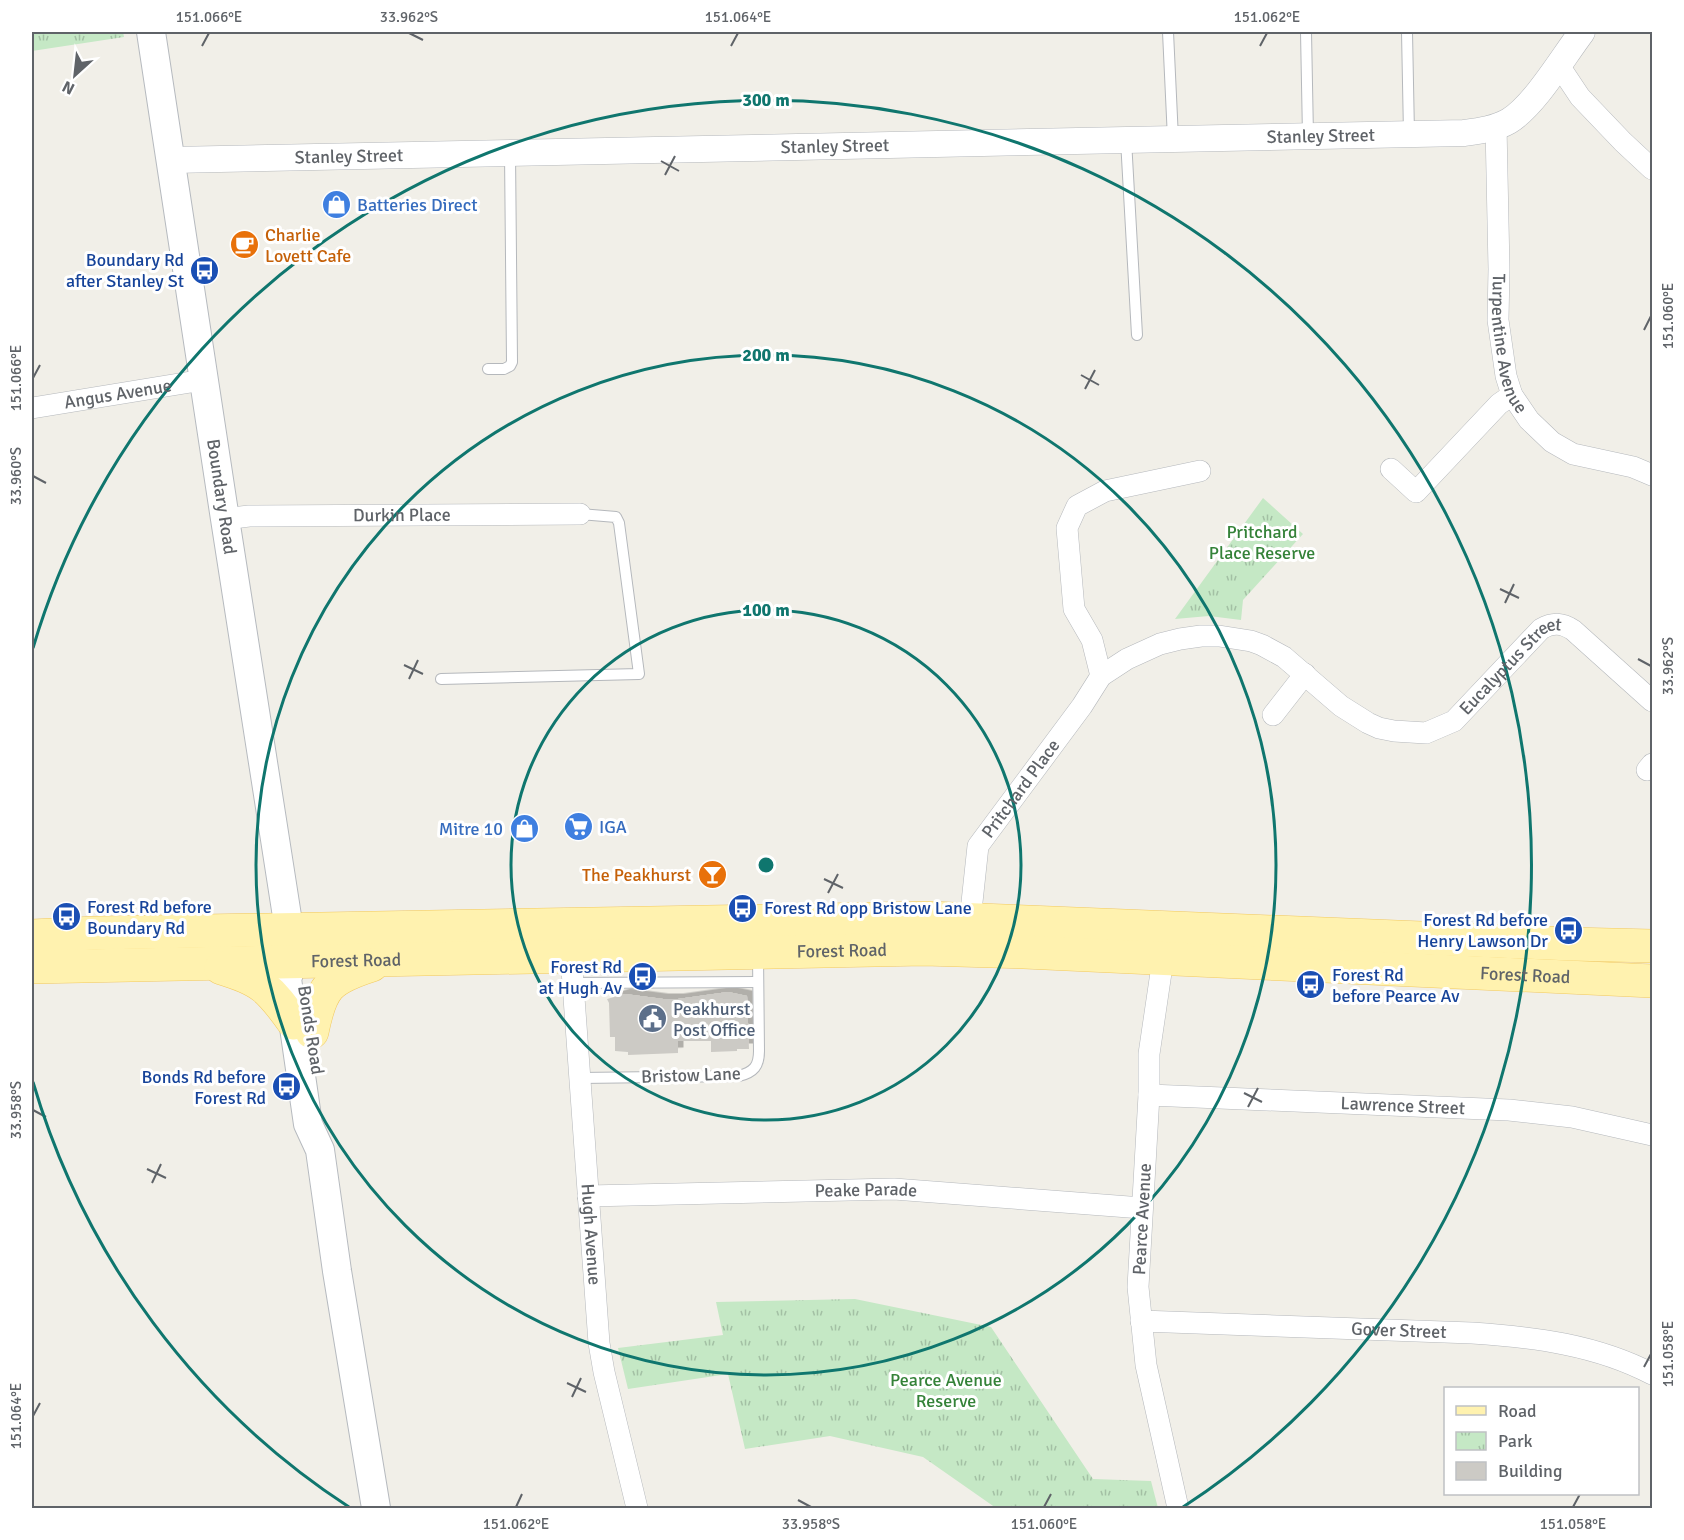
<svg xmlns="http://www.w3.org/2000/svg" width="1684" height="1540" font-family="Signika,sans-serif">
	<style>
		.park { fill: url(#park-tufts) }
		.building { fill: #cccac5; filter: url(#shadow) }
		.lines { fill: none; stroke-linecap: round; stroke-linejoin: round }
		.service-casing { stroke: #b5b8bc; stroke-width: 12 }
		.minor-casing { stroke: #b5b8bc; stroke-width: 22 }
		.tertiary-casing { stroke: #b5b8bc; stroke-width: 27 }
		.secondary-casing { stroke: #b6babf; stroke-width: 30 }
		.primary-casing { stroke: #f2c960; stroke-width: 34 }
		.service { stroke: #fff; stroke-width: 10 }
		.minor { stroke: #fff; stroke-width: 21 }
		.tertiary { stroke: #fff; stroke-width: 26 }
		.secondary { stroke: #fff; stroke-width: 28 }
		.primary { stroke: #fff2af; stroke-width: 33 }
		.ticks { fill: none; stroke: #5f6368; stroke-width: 2 }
		.ring { fill: none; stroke: #0f766e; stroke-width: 3 }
		.labels { text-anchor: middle; stroke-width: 6; stroke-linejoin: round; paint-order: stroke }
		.street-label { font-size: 18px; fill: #5f6368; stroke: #fff }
		.shop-label { font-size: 18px; fill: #366cbe; stroke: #fff; text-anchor: start }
		.food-label { font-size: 18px; fill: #c56008; stroke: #fff; text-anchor: start }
		.transit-label { font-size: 18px; fill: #164399; stroke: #fff; text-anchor: end }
		.park-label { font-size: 18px; fill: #348238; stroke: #fff }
		.service-label { font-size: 18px; fill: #4e5e75; stroke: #fff; text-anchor: start }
		.centre { fill: #0f766e; stroke: #fff; stroke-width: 3 }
		.ring-label { font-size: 18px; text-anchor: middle; font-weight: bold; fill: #0f766e; stroke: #fff; stroke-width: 6; stroke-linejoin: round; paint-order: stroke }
		.neatline { fill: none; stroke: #5f6368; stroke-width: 2 }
		.ticks-label { font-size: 15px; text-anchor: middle; fill: #5f6368 }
	</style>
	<defs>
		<pattern id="park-tufts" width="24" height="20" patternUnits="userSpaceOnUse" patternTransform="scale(1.5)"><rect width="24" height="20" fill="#c5e8c5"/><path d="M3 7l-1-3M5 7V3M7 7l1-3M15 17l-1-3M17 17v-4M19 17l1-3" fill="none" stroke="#a3c0a4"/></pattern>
		<filter id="shadow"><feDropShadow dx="5.5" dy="-5.5" stdDeviation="0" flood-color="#0004"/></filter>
	</defs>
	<rect width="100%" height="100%" fill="#f1efe8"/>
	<g class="park">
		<polygon points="32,32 123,32 124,37 32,51"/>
		<polygon points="1263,498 1303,534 1243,600 1241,620 1209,616 1175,619"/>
		<polygon points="855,1299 991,1327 1093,1479 1151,1481 1158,1508 996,1508 923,1457 830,1436 745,1449 728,1374 628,1389 618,1348 723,1335 716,1302"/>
	</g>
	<polygon class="building" points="728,992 747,996 749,1049 737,1049 737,1051 711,1052 711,1041 678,1041 678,1053 628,1055 628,1052 615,1051 615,1037 610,1037 609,1003 607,999 625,994 663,999 678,999"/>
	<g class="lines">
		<defs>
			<g id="service">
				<polyline points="1168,32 1173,139"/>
				<polyline points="1306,32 1308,136"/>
				<polyline points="1407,32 1409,134"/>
				<polyline points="1126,140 1137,335"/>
				<polyline points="488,369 504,369 510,366 512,362 510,153"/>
				<polyline points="441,679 639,674 619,523 616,517 580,514"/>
				<polyline points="573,983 758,982"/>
				<path d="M580 1078 739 1076C754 1072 759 1066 759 1051L758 956"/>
			</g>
			<g id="minor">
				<polyline points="1558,64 1580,97 1623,142 1652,169"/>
				<path id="s1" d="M1496 126 1499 269 1498 320 1506 376 1512 395 1529 420 1552 442 1573 454 1633 467 1652 475"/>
				<path id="s2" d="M32 408 203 380"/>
				<polyline points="1391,469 1416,492 1499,404 1512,395"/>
				<path id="s3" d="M225 519 249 516 580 514"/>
				<polyline points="1101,676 1092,640 1074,609 1067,528 1077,506 1105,491 1200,471"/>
				<polyline points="1273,715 1305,674"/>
				<polyline points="1647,770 1652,764"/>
				<path id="s4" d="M969 930 978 846 1082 706 1101 676 1127 659 1160 644 1180 639 1201 636H1219L1251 641 1262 645 1284 657 1341 706 1368 723 1379 728 1394 731 1426 733 1454 721 1541 629C1553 622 1562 623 1573 630L1652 701"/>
				<polyline points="1164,946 1163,959 1149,1054 1149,1095 1138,1287 1146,1365 1178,1508"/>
				<path id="s5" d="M571 956 599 1343 604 1372 637 1508"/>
				<path id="s6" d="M1149 1095 1509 1110 1572 1117 1652 1135"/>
				<path id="s7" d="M588 1196 894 1189 1142 1208"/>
				<path id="s8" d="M1141 1321 1472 1333C1534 1337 1597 1345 1652 1374"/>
			</g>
			<g id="tertiary">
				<path id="s9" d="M172 160 1464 133C1479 131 1495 129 1509 121 1535 105 1563 57 1582 32"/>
			</g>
			<g id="secondary">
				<path id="s10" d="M151 32 225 519 289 929 293 962 287 979 308 1124 320 1150 337 1271 376 1508"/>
			</g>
			<g id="primary">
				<polyline points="32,936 95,933 929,918 1571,944 1652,946"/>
				<path id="s11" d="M32 967 924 949 1024 952 1652 981"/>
				<path d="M221 968C262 980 270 989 294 1023"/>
				<path d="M312 1032C321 987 328 979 372 965"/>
			</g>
		</defs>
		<use href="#service" class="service-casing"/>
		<use href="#minor" class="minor-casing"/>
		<use href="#tertiary" class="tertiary-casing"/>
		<use href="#secondary" class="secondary-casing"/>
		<use href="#primary" class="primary-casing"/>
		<use href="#service" class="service"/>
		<use href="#minor" class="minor"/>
		<use href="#tertiary" class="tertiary"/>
		<use href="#secondary" class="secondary"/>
		<use href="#primary" class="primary"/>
	</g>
	<path class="ticks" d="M409 33 423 40M202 46 209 33M731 46 738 33M1260 46 1267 33M661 161 679 171M665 175 675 156M1644 330 1651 316M1081 375 1099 385M33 378 40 365M1085 389 1095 370M33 476 46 483M1500 589 1519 598M1505 603 1514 584M1638 659 1651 666M404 665 423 674M409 679 418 660M824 879 843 888M828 893 838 874M1244 1093 1262 1102M1248 1107 1258 1088M33 1110 46 1117M147 1169 166 1178M152 1183 161 1164M1644 1367 1651 1354M567 1383 586 1392M572 1397 581 1378M33 1416 40 1403M798 1500 811 1507M516 1507 522 1494M1044 1507 1051 1494M1573 1507 1580 1494"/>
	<g class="ring">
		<circle cx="766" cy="865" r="255"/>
		<circle cx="766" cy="865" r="510"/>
		<path d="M349 1507A765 765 0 0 1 33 1082M33 648A765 765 0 1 1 1183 1507"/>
	</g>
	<defs>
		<symbol id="shop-disc" viewBox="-11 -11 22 22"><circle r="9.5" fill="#3f7fe0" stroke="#fff"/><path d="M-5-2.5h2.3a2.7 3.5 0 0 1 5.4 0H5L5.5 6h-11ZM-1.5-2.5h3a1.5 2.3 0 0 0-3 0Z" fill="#fff"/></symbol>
		<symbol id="cafe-disc" viewBox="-11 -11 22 22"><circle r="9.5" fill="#e8710a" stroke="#fff"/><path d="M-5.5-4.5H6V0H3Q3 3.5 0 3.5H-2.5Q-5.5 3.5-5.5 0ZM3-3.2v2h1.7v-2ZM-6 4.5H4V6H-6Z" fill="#fff"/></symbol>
		<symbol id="bus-disc" viewBox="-11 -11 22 22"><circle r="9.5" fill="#1a4fb4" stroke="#fff"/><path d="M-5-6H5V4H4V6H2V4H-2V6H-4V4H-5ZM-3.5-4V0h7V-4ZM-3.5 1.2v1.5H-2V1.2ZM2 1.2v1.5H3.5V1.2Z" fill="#fff"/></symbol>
		<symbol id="supermarket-disc" viewBox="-11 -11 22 22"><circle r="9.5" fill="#3f7fe0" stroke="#fff"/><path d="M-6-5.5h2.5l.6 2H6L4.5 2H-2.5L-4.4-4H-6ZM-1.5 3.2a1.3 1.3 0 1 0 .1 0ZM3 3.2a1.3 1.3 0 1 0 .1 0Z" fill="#fff"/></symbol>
		<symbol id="bar-disc" viewBox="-11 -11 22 22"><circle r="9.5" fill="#e8710a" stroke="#fff"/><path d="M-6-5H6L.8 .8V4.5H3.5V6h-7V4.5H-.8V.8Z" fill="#fff"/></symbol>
		<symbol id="civic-disc" viewBox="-11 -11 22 22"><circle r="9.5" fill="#5c6f8a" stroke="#fff"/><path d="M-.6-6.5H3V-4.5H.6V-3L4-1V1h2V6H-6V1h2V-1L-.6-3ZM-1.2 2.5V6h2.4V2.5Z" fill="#fff"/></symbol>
	</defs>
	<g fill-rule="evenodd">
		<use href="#shop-disc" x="320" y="188" width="33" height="33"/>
		<use href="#cafe-disc" x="228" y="228" width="33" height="33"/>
		<use href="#bus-disc" x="188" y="254" width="33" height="33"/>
		<use href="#supermarket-disc" x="562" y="810" width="33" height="33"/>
		<use href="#shop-disc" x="508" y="812" width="33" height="33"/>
		<use href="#bar-disc" x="696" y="858" width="33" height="33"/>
		<use href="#bus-disc" x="726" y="892" width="33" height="33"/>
		<use href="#bus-disc" x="50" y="900" width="33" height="33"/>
		<use href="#bus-disc" x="1552" y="914" width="33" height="33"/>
		<use href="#bus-disc" x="626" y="960" width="33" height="33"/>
		<use href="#bus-disc" x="1294" y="968" width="33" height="33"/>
		<use href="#civic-disc" x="636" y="1002" width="33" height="33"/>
		<use href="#bus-disc" x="270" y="1070" width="33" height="33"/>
	</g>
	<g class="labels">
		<g class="street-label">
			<text dy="6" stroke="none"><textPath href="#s9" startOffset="1149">Stanley Street</textPath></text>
			<text dy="6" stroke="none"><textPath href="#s9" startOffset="663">Stanley Street</textPath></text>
			<text dy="6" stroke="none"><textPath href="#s9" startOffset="177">Stanley Street</textPath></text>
			<text dy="6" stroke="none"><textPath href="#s1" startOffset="219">Turpentine Avenue</textPath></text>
			<text dy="6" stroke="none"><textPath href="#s2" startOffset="87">Angus Avenue</textPath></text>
			<text dy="6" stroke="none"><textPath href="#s10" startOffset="470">Boundary Road</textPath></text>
			<text dy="6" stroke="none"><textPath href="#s3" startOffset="177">Durkin Place</textPath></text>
			<text dy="6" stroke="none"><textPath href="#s4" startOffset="768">Eucalyptus Street</textPath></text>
			<text dy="6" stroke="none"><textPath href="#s4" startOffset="156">Pritchard Place</textPath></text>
			<text dy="6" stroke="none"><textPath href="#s11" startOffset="810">Forest Road</textPath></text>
			<text dy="6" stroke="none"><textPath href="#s11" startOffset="324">Forest Road</textPath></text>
			<text dy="6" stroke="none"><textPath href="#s11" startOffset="1494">Forest Road</textPath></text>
			<text transform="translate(311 1030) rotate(81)" y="6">Bonds Road</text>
			<text transform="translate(691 1075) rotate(-2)" y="6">Bristow Lane</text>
			<text dy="6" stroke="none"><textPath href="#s6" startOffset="254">Lawrence Street</textPath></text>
			<text dy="6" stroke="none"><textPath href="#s7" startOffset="278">Peake Parade</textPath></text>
			<text transform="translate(1142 1219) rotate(-87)" y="6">Pearce Avenue</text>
			<text dy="6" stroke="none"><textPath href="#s5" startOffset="279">Hugh Avenue</textPath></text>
			<text dy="6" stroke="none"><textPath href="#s8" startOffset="258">Gover Street</textPath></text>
		</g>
		<g class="shop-label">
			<text x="357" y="211">Batteries Direct</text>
			<text x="599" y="833">IGA</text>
			<text x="503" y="835" text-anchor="end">Mitre 10</text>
		</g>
		<g class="food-label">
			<text x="265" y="241">Charlie<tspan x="265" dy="21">Lovett Cafe</tspan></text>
			<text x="691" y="881" text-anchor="end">The Peakhurst</text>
		</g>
		<g class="transit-label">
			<text x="184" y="266">Boundary Rd<tspan x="184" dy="21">after Stanley St</tspan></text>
			<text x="87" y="913" text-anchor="start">Forest Rd before<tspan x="87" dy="21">Boundary Rd</tspan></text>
			<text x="764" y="914" text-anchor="start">Forest Rd opp Bristow Lane</text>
			<text x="1548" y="926">Forest Rd before<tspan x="1548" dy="21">Henry Lawson Dr</tspan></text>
			<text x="622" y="973">Forest Rd<tspan x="622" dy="21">at Hugh Av</tspan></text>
			<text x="1332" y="981" text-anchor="start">Forest Rd<tspan x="1332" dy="21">before Pearce Av</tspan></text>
			<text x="266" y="1083">Bonds Rd before<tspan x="266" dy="21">Forest Rd</tspan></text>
		</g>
		<g class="park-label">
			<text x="1262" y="538">Pritchard<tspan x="1262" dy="21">Place Reserve</tspan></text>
			<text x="946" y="1386">Pearce Avenue<tspan x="946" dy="21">Reserve</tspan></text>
		</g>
		<g class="service-label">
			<text x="673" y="1015">Peakhurst<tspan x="673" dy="21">Post Office</tspan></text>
		</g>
	</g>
	<circle cx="766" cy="865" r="9" class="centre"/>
	<g class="ring-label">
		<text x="766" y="106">300 m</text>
		<text x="766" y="361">200 m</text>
		<text x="766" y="616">100 m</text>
	</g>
	<rect width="1684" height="1540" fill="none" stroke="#ffffff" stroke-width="66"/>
	<rect x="1444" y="1387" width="195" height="108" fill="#ffffff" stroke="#bfc1c3" stroke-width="1.5"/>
	<rect x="1456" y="1406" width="30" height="9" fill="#fff2af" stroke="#bfc1c3" stroke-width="1.5"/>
	<text x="1498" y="1417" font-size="18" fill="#5f6368">Road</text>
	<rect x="1456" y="1432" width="30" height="18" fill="url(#park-tufts)" stroke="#bfc1c3" stroke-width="1.5"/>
	<text x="1498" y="1447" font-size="18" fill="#5f6368">Park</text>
	<rect x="1456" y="1462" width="30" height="18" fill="#cccac5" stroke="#bfc1c3" stroke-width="1.5"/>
	<text x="1498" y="1477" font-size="18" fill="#5f6368">Building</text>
	<g transform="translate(75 75) rotate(207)" stroke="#ffffff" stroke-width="4.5" paint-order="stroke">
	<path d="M0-4.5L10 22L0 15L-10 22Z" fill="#5f6368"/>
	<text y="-9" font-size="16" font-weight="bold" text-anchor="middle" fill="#5f6368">N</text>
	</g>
	<rect x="33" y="33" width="1618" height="1474" class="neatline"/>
	<g class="ticks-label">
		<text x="209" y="22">151.066°E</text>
		<text x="409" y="22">33.962°S</text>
		<text x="738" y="22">151.064°E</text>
		<text x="1267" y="22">151.062°E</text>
		<text transform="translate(1668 316) rotate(-90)" y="5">151.060°E</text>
		<text transform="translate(16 378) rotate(-90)" y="5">151.066°E</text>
		<text transform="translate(16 476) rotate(-90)" y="5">33.960°S</text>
		<text transform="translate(1668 666) rotate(-90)" y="5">33.962°S</text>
		<text transform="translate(16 1110) rotate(-90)" y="5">33.958°S</text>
		<text transform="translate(1668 1354) rotate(-90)" y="5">151.058°E</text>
		<text transform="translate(16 1416) rotate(-90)" y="5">151.064°E</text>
		<text x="516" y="1529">151.062°E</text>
		<text x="811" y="1529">33.958°S</text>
		<text x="1044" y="1529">151.060°E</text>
		<text x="1573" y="1529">151.058°E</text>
	</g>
</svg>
